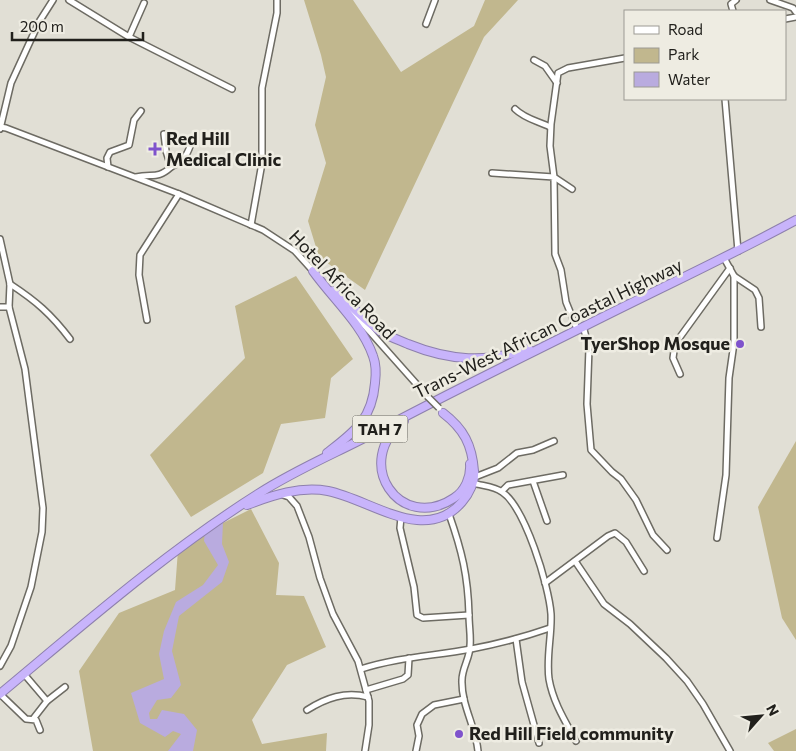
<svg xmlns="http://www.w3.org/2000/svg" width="796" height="751" font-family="Commissioner,sans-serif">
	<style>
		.green { fill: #c1b78e }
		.water { fill: #b9abdf }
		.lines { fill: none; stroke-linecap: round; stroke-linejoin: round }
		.minor-casing { stroke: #6d6b63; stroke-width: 8 }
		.highway-casing { stroke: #8e80ad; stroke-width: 10 }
		.minor { stroke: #fff; stroke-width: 5 }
		.highway { stroke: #c8b4fb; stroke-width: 8 }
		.minor-bridge-casing { stroke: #6d6b63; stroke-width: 8; stroke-linecap: butt }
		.minor-bridge { stroke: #fff; stroke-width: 5 }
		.poi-dot { fill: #7f53cc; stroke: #eeece2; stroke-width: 2 }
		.labels { text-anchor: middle; stroke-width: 5; stroke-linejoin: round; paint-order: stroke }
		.shield { fill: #eeece2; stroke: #5e5d57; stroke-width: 1 }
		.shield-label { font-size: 16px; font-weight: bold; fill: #21201c }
		.poi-label { font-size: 18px; font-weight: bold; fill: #21201c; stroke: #eeece2; text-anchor: start }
		.street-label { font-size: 18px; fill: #21201c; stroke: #eeece2 }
	</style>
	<rect width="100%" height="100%" fill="#e1dfd5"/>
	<g class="green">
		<polygon points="304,0 353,0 401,72 474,26 485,0 518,0 484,37 365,290 319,257 308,221 326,163 315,125 326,77 321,55"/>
		<polygon points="296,276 353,359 331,378 325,418 281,424 263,473 191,517 150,455 245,358 235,306"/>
		<polygon points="796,441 796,640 782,618 758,507"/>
		<polygon points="251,509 279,563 276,595 304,596 326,647 287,665 252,720 262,744 327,733 326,751 93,751 79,671 119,613 175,590 178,550 201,534"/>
		<polygon points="796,729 796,751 774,751 768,743"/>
	</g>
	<polygon class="water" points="223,522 222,544 229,562 222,582 179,616 172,651 181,685 171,698 157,700 149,713 150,719 157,719 162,710 184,714 197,730 193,751 168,751 181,734 173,731 165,737 140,723 131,693 164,679 159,654 164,631 176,602 203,585 218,565 204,541 205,531"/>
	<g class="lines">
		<defs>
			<g id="minor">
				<polyline points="69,0 129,37 232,89"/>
				<polyline points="770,0 793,8 796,12"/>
				<polyline points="733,11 731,4 736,0"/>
				<polyline points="785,19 796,17"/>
				<polyline points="426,24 435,0"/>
				<polyline points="129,37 144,3"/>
				<polyline points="534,60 545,66 557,83"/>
				<polyline points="725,99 738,251"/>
				<path d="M515 109C525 119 538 121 550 127"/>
				<polyline points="0,127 6,128 179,194 263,230 295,251 314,272"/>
				<polyline points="0,129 11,83 39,22 53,0"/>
				<polyline points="108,167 107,158 110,152 129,145 134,120 141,111"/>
				<path d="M171 167C185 160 188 154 192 140"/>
				<polyline points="492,173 554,177 555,254 561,270 566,302 577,329"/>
				<path d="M136 177C152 173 157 180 171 167L166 151 164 134"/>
				<polyline points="572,189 554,177 550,146 551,124 558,73 568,68 625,58"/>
				<polyline points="251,225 262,163 262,88 277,13 277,0"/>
				<polyline points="0,239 10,284 9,307 25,369 43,508 42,532 31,587 11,646 0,666"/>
				<polyline points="724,258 734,276 755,290 759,298 761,327"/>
				<path d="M10 284C36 301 51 314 70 339"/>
				<polyline points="0,307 9,307"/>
				<polyline points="348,307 428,397"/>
				<polyline points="147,320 139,275 140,255 179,194"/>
				<polyline points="583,326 589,348 587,404 591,450 612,472 621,479 636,500 653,535 667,550"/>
				<polyline points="680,374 673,358 675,344 730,268"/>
				<polyline points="475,477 498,468 517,453 533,450 554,441"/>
				<polyline points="533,481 547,521"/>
				<path d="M473 483C482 486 494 486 502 492 525 507 549 586 551 614 552 635 546 657 549 679 553 702 565 721 576 741"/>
				<polyline points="502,491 508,485 563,475"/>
				<polyline points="280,494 289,497 297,506 309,537 320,578 333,614 358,661 369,701 369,725 365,751"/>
				<path d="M449 514C462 551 468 576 469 615 469 626 471 636 470 646 470 658 462 668 462 680 461 705 476 727 478 751"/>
				<polyline points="401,517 400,528 414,587 417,615 423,618 469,615"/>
				<polyline points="717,538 726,475 729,378 734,343 734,276"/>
				<polyline points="575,561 604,604 630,624 666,658 687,681 703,704 730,751"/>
				<polyline points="545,583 608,536 615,533 626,542 644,571"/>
				<polyline points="516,639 522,682 539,743"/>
				<path d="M361 669C398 657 434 656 471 649 498 644 524 637 550 628"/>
				<polyline points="24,674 47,701"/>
				<polyline points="366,690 403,679 408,675 409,658"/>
				<polyline points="0,694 26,719 36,720 40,730"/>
				<path d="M307 710C326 698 345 691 368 697"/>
				<polyline points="33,719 47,701 65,687"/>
				<polyline points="416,751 419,736 417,725 422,714 434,705 464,699"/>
			</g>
			<g id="highway">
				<path d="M313 271C333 299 362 324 373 356 376 364 376 375 375 383 372 420 354 432 327 453"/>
				<path d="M333 291C350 303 363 319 380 331 389 337 399 340 408 344 450 361 486 363 529 349"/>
				<path d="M404 421C351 462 400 534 454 498 465 491 471 477 470 464"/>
				<path d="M247 505C273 495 300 486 328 491 372 500 425 545 462 502 469 494 475 482 474 471 472 445 464 429 443 413"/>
				<path d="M0 694C84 624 166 552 258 494 295 470 336 453 374 433 443 396 513 362 583 327 654 291 726 258 796 220"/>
			</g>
		</defs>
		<use href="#minor" class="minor-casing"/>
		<use href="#highway" class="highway-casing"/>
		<use href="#minor" class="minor"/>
		<use href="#highway" class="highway"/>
		<defs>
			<polyline id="minor-bridge" points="428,397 439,408"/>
		</defs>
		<use href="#minor-bridge" class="minor-bridge-casing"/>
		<use href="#minor-bridge" class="minor-bridge"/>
	</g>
	<g class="poi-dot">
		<path d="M152.5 141.5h5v5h5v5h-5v5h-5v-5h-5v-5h5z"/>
		<circle cx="740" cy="344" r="5"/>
		<circle cx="459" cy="734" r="5"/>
	</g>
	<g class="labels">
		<rect class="shield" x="352.5" y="415.5" width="55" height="27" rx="4"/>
		<g class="shield-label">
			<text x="380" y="435">TAH 7</text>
		</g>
		<g class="poi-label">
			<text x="166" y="145">Red Hill<tspan x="166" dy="21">Medical Clinic</tspan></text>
			<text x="730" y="350" text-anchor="end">TyerShop Mosque</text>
			<text x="469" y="740">Red Hill Field community</text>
		</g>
		<g class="street-label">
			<text transform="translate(342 285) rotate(46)" y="6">Hotel Africa Road</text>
			<text transform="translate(548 329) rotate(-26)" y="6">Trans-West African Coastal Highway</text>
		</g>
	</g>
	<rect x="624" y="10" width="162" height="90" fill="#eeece2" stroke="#9c9a93"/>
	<rect x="634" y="26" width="25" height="8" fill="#ffffff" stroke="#9c9a93"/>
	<text x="668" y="35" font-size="15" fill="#21201c">Road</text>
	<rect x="634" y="48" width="25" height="15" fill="#c1b78e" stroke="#9c9a93"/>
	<text x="668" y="60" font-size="15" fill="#21201c">Park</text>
	<rect x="634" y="72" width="25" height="15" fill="#b9abdf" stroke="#9c9a93"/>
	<text x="668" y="85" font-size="15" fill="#21201c">Water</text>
	<g transform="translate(761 716) rotate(63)" stroke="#eeece2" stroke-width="4" paint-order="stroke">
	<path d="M0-4L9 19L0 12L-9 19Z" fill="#21201c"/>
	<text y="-8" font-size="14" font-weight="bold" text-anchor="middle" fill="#21201c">N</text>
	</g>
	<path d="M12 32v8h131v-8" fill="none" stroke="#21201c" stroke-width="2.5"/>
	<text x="20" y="32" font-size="15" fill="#21201c" stroke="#eeece2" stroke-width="4" paint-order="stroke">200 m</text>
</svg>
